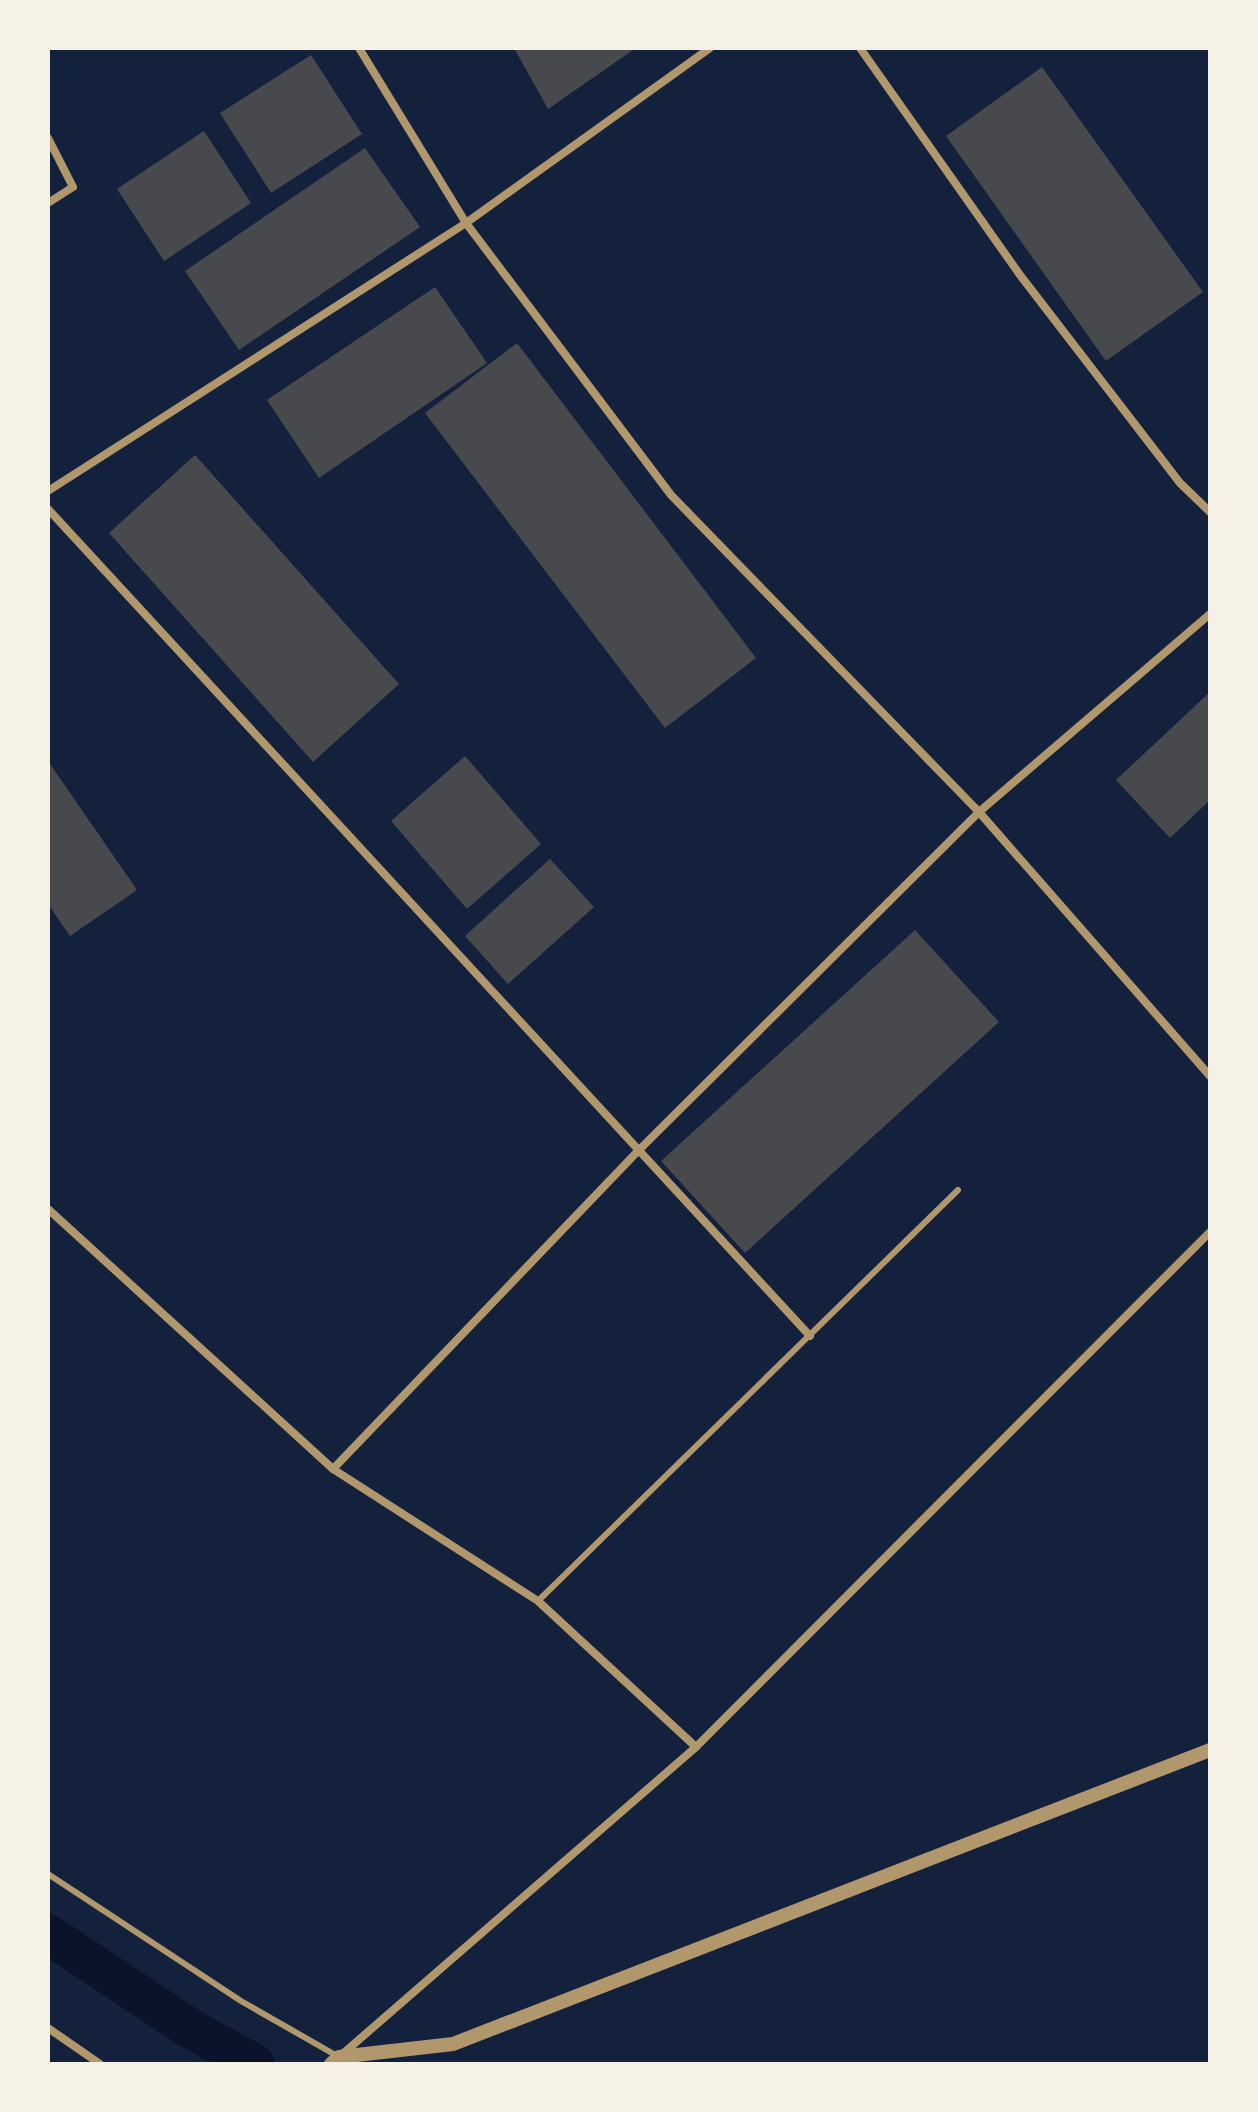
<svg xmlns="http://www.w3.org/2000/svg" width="1258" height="2112" font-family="'Fira Sans Condensed',sans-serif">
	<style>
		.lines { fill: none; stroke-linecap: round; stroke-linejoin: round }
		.canal { stroke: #0b132b; stroke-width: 40 }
		.building { fill: #48494c }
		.service { stroke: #b1986c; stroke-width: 6 }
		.minor { stroke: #b1986c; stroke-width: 8 }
		.tertiary { stroke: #b1986c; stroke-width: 14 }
	</style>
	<rect width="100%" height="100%" fill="#14213d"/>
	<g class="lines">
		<polyline class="canal" points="48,1934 191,2029 255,2064"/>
	</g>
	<g class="building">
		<polygon points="514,48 636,48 548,109"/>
		<polygon points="311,55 362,134 271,193 220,113"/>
		<polygon points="1042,67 1203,292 1106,361 946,136"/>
		<polygon points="204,131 251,203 164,261 117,189"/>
		<polygon points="365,148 420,227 239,350 185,271"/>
		<polygon points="435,287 487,363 319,478 267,400"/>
		<polygon points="517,343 756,658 665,728 425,413"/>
		<polygon points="195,455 399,684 313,762 109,533"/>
		<polygon points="1210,692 1210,800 1170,838 1116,780"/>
		<polygon points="465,756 541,844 467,909 391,821"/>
		<polygon points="48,761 137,890 70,936 48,904"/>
		<polygon points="550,859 594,907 508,984 465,936"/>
		<polygon points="915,930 999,1022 745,1253 661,1161"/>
	</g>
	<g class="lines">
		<g class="service">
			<polyline points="538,1601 958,1190"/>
			<polyline points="48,1874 241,2001 339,2057"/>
		</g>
		<g class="minor">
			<polyline points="359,48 466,223 671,495 979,812 1210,1076"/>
			<polyline points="860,48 1020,275 1180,483 1210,512"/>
			<polyline points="48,138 73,187 48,203"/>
			<polyline points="48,491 466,223 710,48"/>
			<polyline points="48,509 810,1336"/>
			<polyline points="48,1209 333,1469 538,1601 696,1747"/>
			<polyline points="333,1469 638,1151 979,812 1210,614"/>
			<polyline points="48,2028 100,2064"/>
			<polyline points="354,2064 339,2057 696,1747 1210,1232"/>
		</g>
		<polyline class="tertiary" points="331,2064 339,2057 453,2044 1210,1750"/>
	</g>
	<rect width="1258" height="2112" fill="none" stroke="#f6f1e7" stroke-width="100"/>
</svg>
